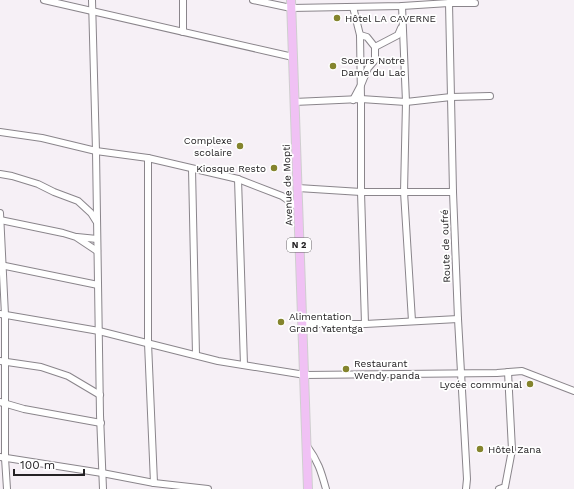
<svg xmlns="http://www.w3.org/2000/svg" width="574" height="489" font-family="'Work Sans',sans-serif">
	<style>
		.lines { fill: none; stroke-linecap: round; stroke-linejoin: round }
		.minor-casing { stroke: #8a858b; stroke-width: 8 }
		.major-casing { stroke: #cfcecf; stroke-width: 10 }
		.minor { stroke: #fff; stroke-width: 6 }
		.major { stroke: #f0c1f4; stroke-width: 8 }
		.poi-dot { fill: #84842d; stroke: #fff; stroke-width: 1.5 }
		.labels { text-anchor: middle; stroke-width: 3.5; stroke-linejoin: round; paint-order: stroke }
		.shield { fill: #fff; stroke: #666466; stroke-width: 1 }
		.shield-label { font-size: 9px; font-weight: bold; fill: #242224 }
		.poi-label { font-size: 10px; fill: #242224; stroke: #fff; text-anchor: start }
		.street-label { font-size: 10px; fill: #242224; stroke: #fff }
	</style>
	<rect width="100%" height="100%" fill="#f6f0f6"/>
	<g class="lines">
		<defs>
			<g id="minor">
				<polyline points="44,0 293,57"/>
				<polyline points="92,0 96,151 100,415 103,489"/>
				<polyline points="183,0 183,32"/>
				<polyline points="253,0 291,8 402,6 449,3 475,3"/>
				<polyline points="449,3 453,192 458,319 467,479 466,489"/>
				<polyline points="402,6 406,102 404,192 412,321"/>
				<polyline points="353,7 360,35 361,99 361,192 365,324"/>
				<polyline points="360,35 367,37 375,47"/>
				<polyline points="353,100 361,85 368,68 375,60 375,47 398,35 401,28"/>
				<polyline points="294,102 361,99 406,102 451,97 490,96"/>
				<polyline points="0,132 42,138 96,151 148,158 238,179 282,196 298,207"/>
				<polyline points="148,158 148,343 154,483"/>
				<polyline points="192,169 196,355"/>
				<polyline points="0,174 12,176 38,184 54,192 78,201 91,213 96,221"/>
				<polyline points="238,179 244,365"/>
				<polyline points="298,188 361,192 453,192"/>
				<polyline points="0,213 5,315 5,458 7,489"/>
				<polyline points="0,220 63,233 76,237 97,251"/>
				<polyline points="77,237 97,239"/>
				<polyline points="0,265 98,285"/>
				<polyline points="0,314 99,331 218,361 305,375 497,373 522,371 574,391"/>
				<polyline points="303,324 365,324 458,319"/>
				<polyline points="0,361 41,367 68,376 100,395"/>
				<polyline points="0,402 24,409 101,423"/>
				<path d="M307 446C318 461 321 471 326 489"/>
				<polyline points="0,457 102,473 154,483 208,489"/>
				<polyline points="499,489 505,487 512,450 508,372"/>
			</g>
			<polyline id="major" points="291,0 308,489"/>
		</defs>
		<use href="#minor" class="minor-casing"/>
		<use href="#major" class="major-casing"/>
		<use href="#minor" class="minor"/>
		<use href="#major" class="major"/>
	</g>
	<g class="poi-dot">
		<circle cx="337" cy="18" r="4"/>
		<circle cx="333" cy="66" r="4"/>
		<circle cx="240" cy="146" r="4"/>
		<circle cx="274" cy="168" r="4"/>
		<circle cx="281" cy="322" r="4"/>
		<circle cx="346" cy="369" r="4"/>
		<circle cx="530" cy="384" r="4"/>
		<circle cx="480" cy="449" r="4"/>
	</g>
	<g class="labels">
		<rect class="shield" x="287" y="238" width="24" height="14" rx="3"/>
		<g class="shield-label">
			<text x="299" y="248">N 2</text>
		</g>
		<g class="poi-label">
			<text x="345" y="22">Hôtel LA CAVERNE</text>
			<text x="341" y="64">Soeurs Notre<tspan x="341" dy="12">Dame du Lac</tspan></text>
			<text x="232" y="144" text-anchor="end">Complexe<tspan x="232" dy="12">scolaire</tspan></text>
			<text x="266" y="172" text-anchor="end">Kiosque Resto</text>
			<text x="289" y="320">Alimentation<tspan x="289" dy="12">Grand Yatentga</tspan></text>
			<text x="354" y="367">Restaurant<tspan x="354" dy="12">Wendy panda</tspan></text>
			<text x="522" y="388" text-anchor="end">Lycée communal</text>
			<text x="488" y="453">Hôtel Zana</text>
		</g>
		<g class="street-label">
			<text transform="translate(287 185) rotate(-92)" y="4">Avenue de Mopti</text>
			<text transform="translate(445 246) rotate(-92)" y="4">Route de oufré</text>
		</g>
	</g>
	<path d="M14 469v6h70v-6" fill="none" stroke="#242224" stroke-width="2"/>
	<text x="20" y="469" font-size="12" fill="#242224" stroke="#ffffff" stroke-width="3" paint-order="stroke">100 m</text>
</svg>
